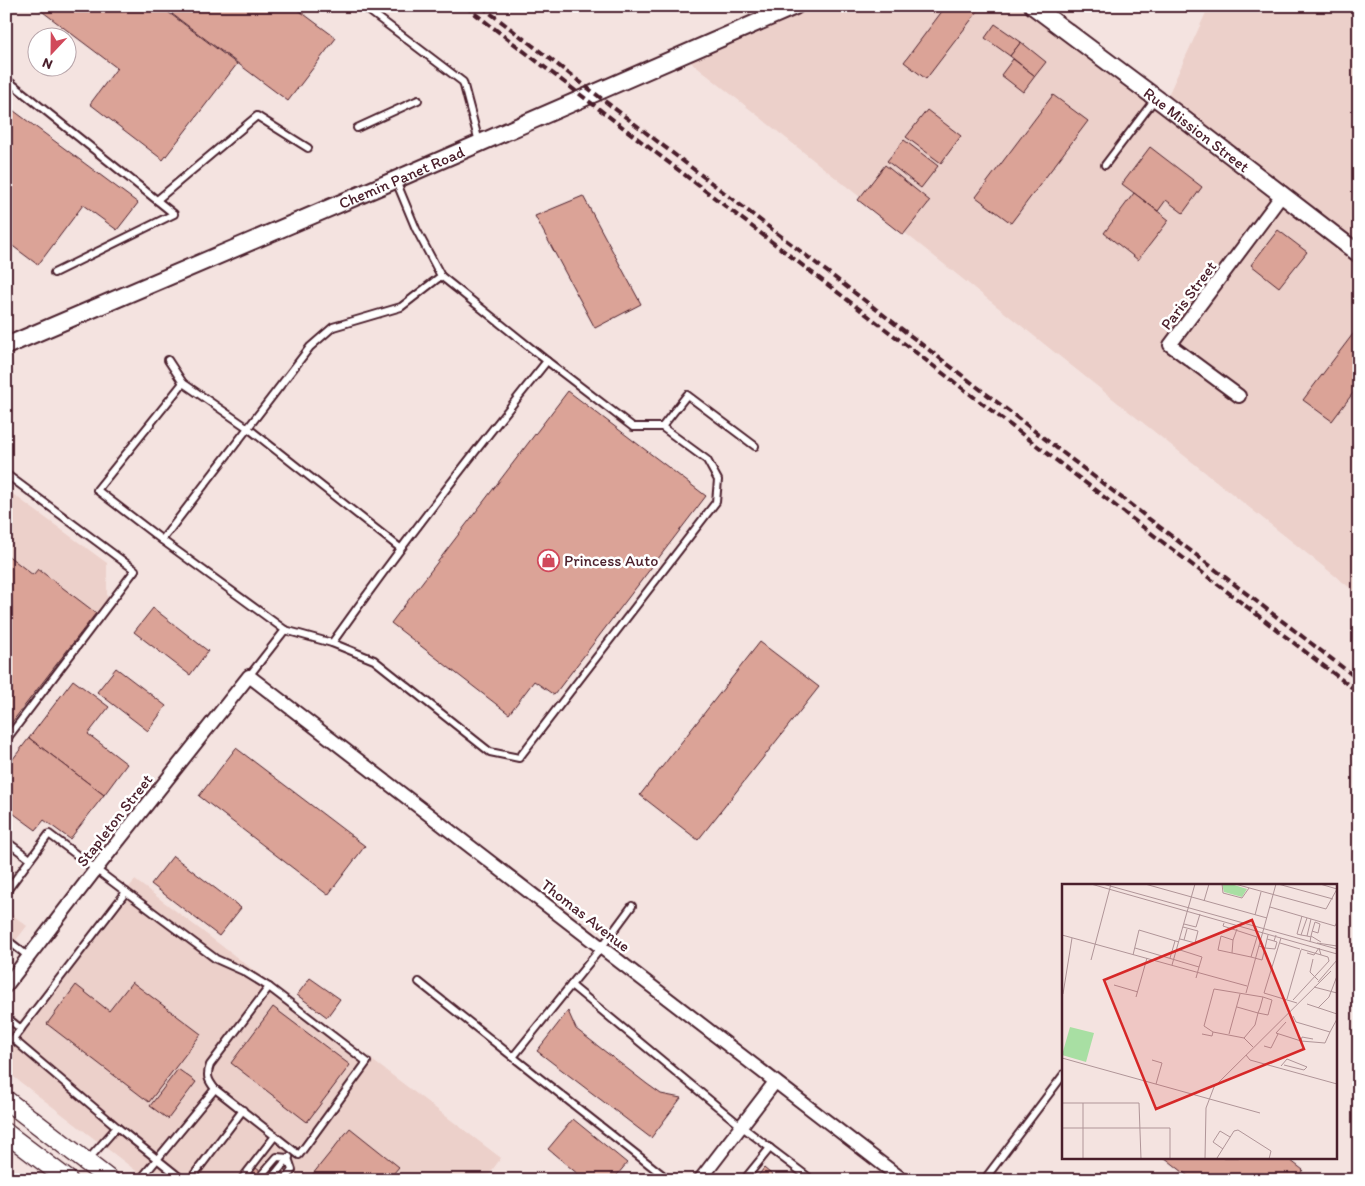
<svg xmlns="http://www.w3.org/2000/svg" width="1365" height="1186" font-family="Itim,sans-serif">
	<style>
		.built { fill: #ecd0ca }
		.building { fill: #dba397; stroke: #4a1f2b }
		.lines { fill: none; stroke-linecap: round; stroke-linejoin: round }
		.service-casing { stroke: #4a1f2b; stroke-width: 10 }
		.minor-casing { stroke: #4a1f2b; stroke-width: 16 }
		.tertiary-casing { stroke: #4a1f2b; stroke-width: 20 }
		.secondary-casing { stroke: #4a1f2b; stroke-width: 21 }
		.service { stroke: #fff; stroke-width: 6 }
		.minor { stroke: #fff; stroke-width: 12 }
		.tertiary { stroke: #fff; stroke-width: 16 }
		.secondary { stroke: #fff; stroke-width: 18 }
		.rail { stroke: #4a1f2b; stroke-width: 4; stroke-dasharray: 8 4; stroke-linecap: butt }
		.labels { text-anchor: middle; stroke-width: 5; stroke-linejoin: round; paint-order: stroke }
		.street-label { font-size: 16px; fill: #4a1f2b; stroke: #fff }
		.poi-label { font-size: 16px; fill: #4a1f2b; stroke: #fff; text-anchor: start }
		.inset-road { fill: none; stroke: #b09598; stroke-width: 1 }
		.view { fill: #d62828; fill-opacity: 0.15; stroke: #d62828; stroke-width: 2.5 }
		.inset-edge { fill: none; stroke: #4a1f2b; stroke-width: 2.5 }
	</style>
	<rect width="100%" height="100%" fill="#f4e3e0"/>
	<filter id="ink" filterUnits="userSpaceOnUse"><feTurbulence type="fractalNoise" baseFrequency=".02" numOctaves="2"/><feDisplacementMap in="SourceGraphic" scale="10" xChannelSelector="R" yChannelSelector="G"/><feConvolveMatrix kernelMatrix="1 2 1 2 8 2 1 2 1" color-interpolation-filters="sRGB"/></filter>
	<g filter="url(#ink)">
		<g class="built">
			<polygon points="795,6 1033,6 1164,104 1209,6 1359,6 1359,595 683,56"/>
			<polygon points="6,489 107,563 107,602 6,733"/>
			<polygon points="135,880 501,1158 485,1180 148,1180 6,1071 6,1038"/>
			<polygon points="6,910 27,926 6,953"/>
		</g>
		<g class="building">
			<polygon points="35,6 160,6 237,64 163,160 90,104 117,68"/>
			<polygon points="178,6 293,6 336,38 288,101 172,14"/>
			<polygon points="946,6 971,6 978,11 926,79 904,62"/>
			<polygon points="995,24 1021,42 1010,56 985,38"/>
			<polygon points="1021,42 1046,62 1035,76 1010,56"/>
			<polygon points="1013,59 1035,76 1023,92 1001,75"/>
			<polygon points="1053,95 1088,121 1011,223 976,197"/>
			<polygon points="6,105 138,203 117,230 83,205 38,265 6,241"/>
			<polygon points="927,110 961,136 941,163 906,137"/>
			<polygon points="904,140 938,166 921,188 887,161"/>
			<polygon points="1150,147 1202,187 1183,213 1166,200 1158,211 1122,184"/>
			<polygon points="885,165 930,201 903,235 858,200"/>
			<polygon points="1134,193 1169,220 1138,260 1104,233"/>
			<polygon points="583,196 641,304 595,328 535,216"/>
			<polygon points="1278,230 1307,252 1279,287 1251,265"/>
			<polygon points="1359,326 1359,385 1332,421 1303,400"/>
			<polygon points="568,391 706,496 554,695 534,681 509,714 391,623"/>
			<polygon points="6,554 33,575 38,569 96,613 6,730"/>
			<polygon points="153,608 208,651 190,675 134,632"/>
			<polygon points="760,642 819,687 698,840 640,795"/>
			<polygon points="116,668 166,706 148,731 97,692"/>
			<polygon points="73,680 109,707 88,734 127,764 104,795 29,738"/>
			<polygon points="29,738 104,795 70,839 44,820 36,830 6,808 6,768"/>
			<polygon points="236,748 365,846 328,895 199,796"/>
			<polygon points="173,856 241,908 219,936 151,884"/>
			<polygon points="310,978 340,999 327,1017 297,995"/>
			<polygon points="132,982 201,1034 149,1102 47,1024 76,985 109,1011"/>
			<polygon points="273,1007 350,1065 307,1122 231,1063"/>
			<polygon points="568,1011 576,1029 647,1084 661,1094 681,1098 651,1138 537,1051"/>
			<polygon points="178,1069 196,1082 168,1119 150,1106"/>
			<polygon points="573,1119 627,1163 613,1180 585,1180 548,1149"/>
			<polygon points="350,1128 399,1167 388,1180 308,1180"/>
			<polygon points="1164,1157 1286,1157 1303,1170 1295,1180 1193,1180"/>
			<polygon points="256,1168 272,1180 248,1180"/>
			<polygon points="764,1168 778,1180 755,1180"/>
		</g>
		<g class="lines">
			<defs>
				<g id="service">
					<polyline points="363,6 463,82 479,142"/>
					<polyline points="6,79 174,214 54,273"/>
					<polyline points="357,128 418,100"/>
					<polyline points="1105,165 1155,99"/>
					<polyline points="396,181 416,229 441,276 401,307 333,327 310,347 162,540 97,490 183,383 248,428 400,548"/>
					<polyline points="157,200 257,116 308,148"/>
					<polyline points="441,276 547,361 633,427 662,427"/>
					<polyline points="168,360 183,383"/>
					<polyline points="6,474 135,570 6,740"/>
					<polyline points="162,540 285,630 332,643 374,660 490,752 519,758 716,502 718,480 707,460 662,427 687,395 755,446"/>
					<path d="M332 643C401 546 473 453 547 361"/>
					<polyline points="249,676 285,630"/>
					<polyline points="6,841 30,859"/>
					<polyline points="6,892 49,834 126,892"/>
					<polyline points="632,906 601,948 571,985 741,1126 812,1180"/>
					<polyline points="6,939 29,957"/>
					<polyline points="419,982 513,1057"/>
					<polyline points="571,985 513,1057 669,1180"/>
					<path d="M269 987 367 1062 299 1155 215 1089C208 1080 206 1076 210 1065Z"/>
					<polyline points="6,1017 21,1029"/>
					<polyline points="87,1161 117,1127"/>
					<polyline points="263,1173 277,1157 288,1158 292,1170 285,1180"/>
					<polyline points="271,1179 289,1157"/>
					<polyline points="140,1180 215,1089"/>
					<polyline points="183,1180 117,1127 13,1039 126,892 216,959 243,971 269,987"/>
					<polyline points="190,1180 243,1110"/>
					<polyline points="241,1180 275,1136"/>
					<polyline points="744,1180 770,1148"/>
					<polyline points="984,1180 1064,1074"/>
				</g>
				<g id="minor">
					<polyline points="1239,396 1170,345 1282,195"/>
					<polyline points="6,986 96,869 249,676 903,1180"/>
					<polyline points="700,1180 775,1082"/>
				</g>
				<g id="tertiary">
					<path id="s1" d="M1033 6 1164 104 1359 254"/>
					<path id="s2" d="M6 346 395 180 795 6"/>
				</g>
				<g id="secondary">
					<polyline points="6,1100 110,1180"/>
					<polyline points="6,1133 68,1180"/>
				</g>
			</defs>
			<use href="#service" class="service-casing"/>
			<use href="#minor" class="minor-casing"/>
			<use href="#tertiary" class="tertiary-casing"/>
			<use href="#secondary" class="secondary-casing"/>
			<use href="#service" class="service"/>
			<use href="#minor" class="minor"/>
			<use href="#tertiary" class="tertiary"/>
			<use href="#secondary" class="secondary"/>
			<g class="rail">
				<polyline points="465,6 1359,693"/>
				<polyline points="481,6 1359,680"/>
			</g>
		</g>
	</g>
	<defs>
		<symbol id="shop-ring" viewBox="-11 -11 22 22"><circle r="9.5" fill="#fff" stroke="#d1495b" stroke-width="1.5"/><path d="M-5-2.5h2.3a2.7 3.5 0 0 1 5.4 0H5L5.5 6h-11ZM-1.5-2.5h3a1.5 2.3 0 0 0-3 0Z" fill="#d1495b"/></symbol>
	</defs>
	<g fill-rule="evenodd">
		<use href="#shop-ring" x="536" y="548" width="25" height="25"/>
	</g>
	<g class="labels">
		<g class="street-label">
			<text dy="6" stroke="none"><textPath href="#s1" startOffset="205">Rue Mission Street</textPath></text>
			<text dy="6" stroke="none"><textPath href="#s2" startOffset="430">Chemin Panet Road</textPath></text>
			<text transform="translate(1188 295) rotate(-53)" y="6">Paris Street</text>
			<text transform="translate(114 820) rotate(-52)" y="6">Stapleton Street</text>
			<text transform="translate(586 915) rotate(38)" y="6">Thomas Avenue</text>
		</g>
		<g class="poi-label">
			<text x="564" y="566">Princess Auto</text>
		</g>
	</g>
	<g transform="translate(1062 884)">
		<rect width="275" height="275" fill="#f4e3e0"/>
		<path d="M160 0H169L185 5 180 13 162 8ZM8 143 32 149 24 178 0 171Z" fill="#a8dfa3"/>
		<path class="inset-road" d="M29 0 275 70M41 0 275 65M83 0 205 34M160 0 161 9 180 14 187 4M173 0 264 25 275 5M216 0 271 15M258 0 275 5M142 17 147 0M208 23 273 42 275 38M193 31 199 8M245 34 239 51 245 52M162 39 161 42 195 53 189 73 170 69M122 40 134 43 138 30M121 43 136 47 133 59 122 56M0 51 185 102M206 51 205 55 212 57 214 51M239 51 235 50 240 32M249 52 250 48 253 38 258 40 256 49 250 47M249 53 245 52 249 35M219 54 202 109 235 119M118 55 122 56 125 45M171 56 170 69 156 66 159 52 171 56 175 45M248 58 249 52 259 58M218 59 238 65M255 59 275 62M197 62 203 64 205 55M73 64 137 83 134 94M115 65 140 73 137 83M245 69 252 71 257 64 259 71M71 71 77 46 117 58M189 73 200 76 203 64 213 65 215 58 212 57M108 74 113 57M251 75 248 88 256 96M29 76 49 0M110 81 133 0M256 98 275 76M52 101 76 108M252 103 275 109M184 109 214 0M1 110 10 54M74 113 85 74M225 115 239 66M231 116 267 77 266 73 239 65M245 120 275 130M175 123 196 129 206 131 210 116 201 113 198 124 196 129 193 141 182 154 191 163M256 124 267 113 275 92M231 132 234 138 268 148 275 135M224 138 214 149 239 157 263 159 268 148M151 148 182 154M140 150 150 152 151 148 142 142 152 105 201 113M167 150 178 110M239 157 240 153 251 155M202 162 209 164 216 150M184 171 188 176 275 200M0 174 198 229M90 176 100 179 94 200M219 182 225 175 245 183 242 186 222 181M0 219H77L79 275M0 244H108V275M161 265 151 258 158 247 168 253M155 274 172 247 176 246 209 267 207 275M21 275V219M143 275 144 224 152 203 269 87"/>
		<path class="view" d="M190 36 242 165 94 225 42 96Z"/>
		<rect width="275" height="275" class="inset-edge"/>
	</g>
	<rect width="1365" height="1186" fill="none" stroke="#fff" stroke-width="25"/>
	<rect x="12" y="12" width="1340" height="1161" fill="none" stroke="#4a1f2b" stroke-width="2" filter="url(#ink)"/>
	<g transform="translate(52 52) rotate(202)"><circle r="24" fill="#ffffff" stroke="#b7a5aa"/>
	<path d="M0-4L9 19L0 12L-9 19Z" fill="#d1495b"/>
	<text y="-8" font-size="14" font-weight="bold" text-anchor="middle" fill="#4a1f2b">N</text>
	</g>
</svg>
